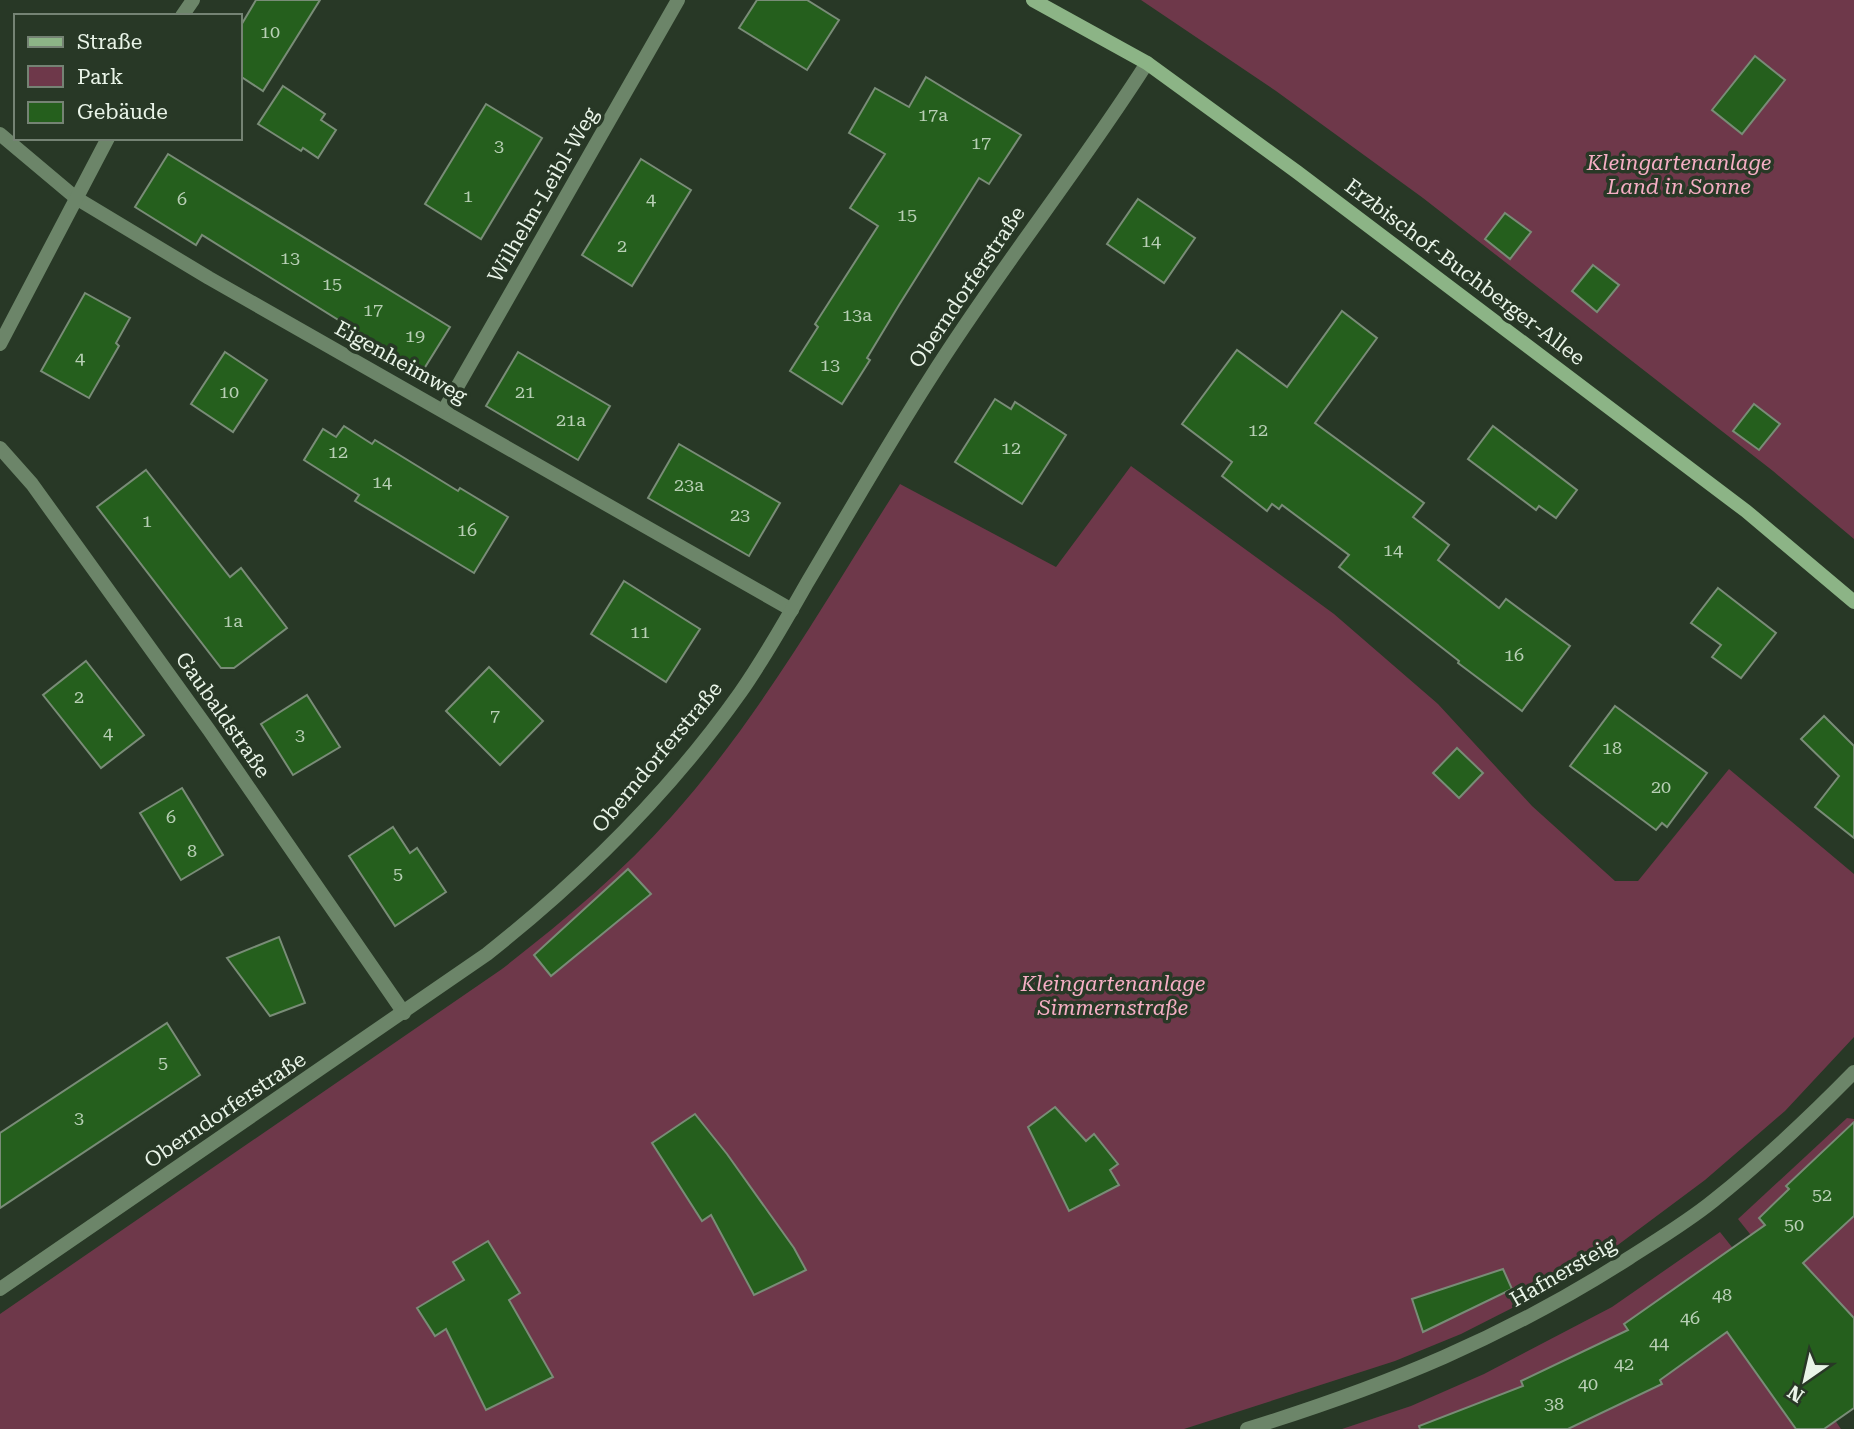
<svg xmlns="http://www.w3.org/2000/svg" width="1854" height="1429" font-family="'Roboto Serif',serif">
	<style>
		.green { fill: #6e384a }
		.building { fill: #255f1d; stroke: #798c77; stroke-width: 2 }
		.lines { fill: none; stroke-linecap: round; stroke-linejoin: round }
		.street { stroke: #6c8569; stroke-width: 14 }
		.secondary { stroke: #8cb486; stroke-width: 14 }
		.labels { text-anchor: middle; stroke-width: 7; stroke-linejoin: round; paint-order: stroke }
		.number-label { font-size: 18px; fill: #b8cfb5 }
		.park-label { font-size: 21px; font-style: italic; fill: #f5aec4; stroke: #283826 }
		.street-label { font-size: 21px; fill: #e9f4e8; stroke: #283826 }
	</style>
	<rect width="100%" height="100%" fill="#283826"/>
	<g class="green">
		<polygon points="1141,0 1854,0 1854,539 1773,471 1423,198 1276,91"/>
		<path d="M1131 466 1334 614 1438 704 1532 806 1615 881H1638L1729 769 1854 874V1037L1785 1111 1705 1180 1595 1262 1530 1299 1461 1334 1395 1361 1184 1429H0V1314L502 969C562 922 622 873 672 816 761 716 828 596 900 484L1056 567Z"/>
		<polygon points="1847,1118 1854,1119 1854,1365 1738,1219"/>
		<polygon points="1720,1232 1800,1333 1795,1362 1841,1429 1342,1429 1411,1406 1484,1374 1612,1307"/>
	</g>
	<g class="building">
		<polygon points="256,0 320,0 263,91 240,76 240,27"/>
		<polygon points="757,0 807,0 839,20 807,70 739,28"/>
		<polygon points="1755,56 1785,80 1742,134 1712,110"/>
		<polygon points="926,77 1021,135 989,184 979,178 899,305 867,358 870,360 842,404 790,371 818,327 815,324 878,226 850,208 885,154 849,133 875,88 909,107"/>
		<polygon points="283,86 325,114 321,120 336,130 318,158 303,148 301,151 258,124"/>
		<polygon points="486,104 542,138 481,239 425,204"/>
		<polygon points="168,154 450,327 422,372 202,235 196,245 135,207"/>
		<polygon points="641,159 691,190 632,286 582,255"/>
		<polygon points="1138,199 1195,238 1164,283 1107,244"/>
		<polygon points="1505,213 1531,232 1510,259 1485,239"/>
		<polygon points="1593,265 1619,285 1597,312 1572,291"/>
		<polygon points="85,293 130,318 116,343 119,346 89,398 41,371"/>
		<polygon points="1342,311 1377,338 1315,423 1424,503 1413,517 1449,545 1438,560 1499,608 1506,599 1570,646 1522,711 1458,663 1459,661 1339,567 1349,555 1282,505 1279,509 1272,504 1267,511 1222,476 1232,462 1182,424 1237,350 1287,387"/>
		<polygon points="225,352 267,380 233,432 191,404"/>
		<polygon points="518,352 610,406 578,460 486,406"/>
		<polygon points="995,399 1011,409 1015,402 1066,435 1022,504 955,462"/>
		<polygon points="1754,404 1780,424 1759,450 1733,431"/>
		<polygon points="344,426 372,444 375,440 458,491 460,488 508,517 474,573 355,501 359,495 304,460 323,429 336,437"/>
		<polygon points="1493,426 1577,490 1556,518 1539,506 1536,510 1468,459"/>
		<polygon points="679,444 780,503 749,556 648,498"/>
		<polygon points="146,470 230,577 241,568 287,628 234,668 221,668 97,507"/>
		<polygon points="624,581 700,629 666,682 591,634"/>
		<polygon points="1718,588 1776,633 1741,678 1712,657 1721,645 1691,623"/>
		<polygon points="86,661 144,735 101,768 43,695"/>
		<polygon points="489,667 543,721 500,765 446,711"/>
		<polygon points="307,695 340,747 293,775 261,724"/>
		<polygon points="1615,706 1707,773 1667,827 1662,823 1656,830 1570,766"/>
		<polygon points="1824,716 1854,746 1854,838 1815,807 1839,776 1801,739"/>
		<polygon points="1457,748 1483,773 1459,798 1433,773"/>
		<polygon points="182,788 223,855 181,880 140,813"/>
		<polygon points="393,827 410,853 417,848 446,892 395,926 349,856"/>
		<polygon points="628,869 651,894 551,976 534,955"/>
		<polygon points="279,937 305,1003 270,1016 227,958"/>
		<polygon points="167,1023 200,1075 0,1208 0,1133"/>
		<polygon points="1055,1107 1086,1141 1094,1134 1118,1164 1110,1170 1119,1185 1069,1211 1028,1127"/>
		<polygon points="695,1114 727,1154 794,1248 806,1270 754,1295 711,1215 702,1221 652,1143"/>
		<polygon points="1854,1122 1854,1216 1803,1263 1854,1318 1854,1408 1824,1429 1796,1429 1727,1332 1660,1380 1662,1384 1568,1429 1420,1429 1419,1426 1523,1386 1521,1381 1628,1330 1624,1324 1765,1225 1759,1218 1789,1189 1786,1186"/>
		<polygon points="488,1241 520,1293 509,1300 553,1377 486,1410 446,1329 435,1336 417,1308 464,1280 453,1262"/>
		<polygon points="1503,1269 1512,1289 1423,1332 1412,1299"/>
	</g>
	<g class="lines">
		<g class="street">
			<polyline points="182,16 193,0"/>
			<polyline points="0,134 76,198 209,278 792,610"/>
			<polyline points="0,344 108,138"/>
			<polyline points="444,410 678,0"/>
			<polyline points="0,448 32,484 209,730 404,1013"/>
			<path d="M0 1289 487 954C583 878 669 793 740 693 764 659 786 620 807 583 848 514 888 444 931 377 999 269 1079 170 1147 63"/>
			<path d="M1247 1429C1386 1386 1506 1337 1629 1258 1657 1240 1687 1222 1713 1201 1763 1161 1810 1117 1854 1072"/>
		</g>
		<polyline class="secondary" points="1033,0 1147,63 1297,172 1746,511 1854,602"/>
	</g>
	<g class="labels">
		<g class="number-label">
			<text x="270" y="38">10</text>
			<text x="933" y="121">17a</text>
			<text x="981" y="149">17</text>
			<text x="499" y="152">3</text>
			<text x="468" y="202">1</text>
			<text x="182" y="205">6</text>
			<text x="651" y="205">4</text>
			<text x="907" y="221">15</text>
			<text x="1151" y="247">14</text>
			<text x="622" y="252">2</text>
			<text x="290" y="264">13</text>
			<text x="332" y="290">15</text>
			<text x="373" y="316">17</text>
			<text x="857" y="321">13a</text>
			<text x="415" y="342">19</text>
			<text x="80" y="364">4</text>
			<text x="830" y="371">13</text>
			<text x="229" y="398">10</text>
			<text x="525" y="398">21</text>
			<text x="571" y="426">21a</text>
			<text x="1258" y="436">12</text>
			<text x="1011" y="454">12</text>
			<text x="338" y="458">12</text>
			<text x="382" y="488">14</text>
			<text x="689" y="491">23a</text>
			<text x="740" y="521">23</text>
			<text x="147" y="527">1</text>
			<text x="467" y="536">16</text>
			<text x="1393" y="556">14</text>
			<text x="233" y="627">1a</text>
			<text x="640" y="638">11</text>
			<text x="1514" y="661">16</text>
			<text x="79" y="703">2</text>
			<text x="495" y="722">7</text>
			<text x="108" y="739">4</text>
			<text x="300" y="741">3</text>
			<text x="1612" y="754">18</text>
			<text x="1661" y="793">20</text>
			<text x="171" y="823">6</text>
			<text x="192" y="857">8</text>
			<text x="398" y="880">5</text>
			<text x="163" y="1069">5</text>
			<text x="79" y="1124">3</text>
			<text x="1822" y="1201">52</text>
			<text x="1794" y="1231">50</text>
			<text x="1722" y="1301">48</text>
			<text x="1690" y="1324">46</text>
			<text x="1659" y="1349">44</text>
			<text x="1624" y="1370">42</text>
			<text x="1588" y="1390">40</text>
			<text x="1554" y="1410">38</text>
		</g>
		<g class="park-label">
			<text x="1679" y="170">Kleingartenanlage<tspan x="1679" dy="24">Land in Sonne</tspan></text>
			<text x="1113" y="991">Kleingartenanlage<tspan x="1113" dy="24">Simmernstraße</tspan></text>
		</g>
		<g class="street-label">
			<text transform="translate(543 195) rotate(-60)" y="7">Wilhelm-Leibl-Weg</text>
			<text transform="translate(1465 272) rotate(37)" y="7">Erzbischof-Buchberger-Allee</text>
			<text transform="translate(967 287) rotate(-56)" y="7">Oberndorferstraße</text>
			<text transform="translate(401 362) rotate(29)" y="7">Eigenheimweg</text>
			<text transform="translate(223 715) rotate(55)" y="7">Gaubaldstraße</text>
			<text transform="translate(657 757) rotate(-50)" y="7">Oberndorferstraße</text>
			<text transform="translate(225 1110) rotate(-34)" y="7">Oberndorferstraße</text>
			<text transform="translate(1563 1272) rotate(-30)" y="7">Hafnersteig</text>
		</g>
	</g>
	<rect x="14" y="14" width="228" height="126" fill="#283826" stroke="#758374" stroke-width="2"/>
	<rect x="28" y="37" width="35" height="10" fill="#8cb486" stroke="#758374" stroke-width="2"/>
	<text x="77" y="49" font-size="21" fill="#e9f4e8">Straße</text>
	<rect x="28" y="66" width="35" height="21" fill="#6e384a" stroke="#758374" stroke-width="2"/>
	<text x="77" y="84" font-size="21" fill="#e9f4e8">Park</text>
	<rect x="28" y="102" width="35" height="21" fill="#255f1d" stroke="#758374" stroke-width="2"/>
	<text x="77" y="119" font-size="21" fill="#e9f4e8">Gebäude</text>
	<g transform="translate(1805 1380) rotate(214)" stroke="#283826" stroke-width="5" paint-order="stroke">
	<path d="M0-5L12 26L0 18L-12 26Z" fill="#e9f4e8"/>
	<text y="-10" font-size="19" font-weight="bold" text-anchor="middle" fill="#e9f4e8">N</text>
	</g>
</svg>
